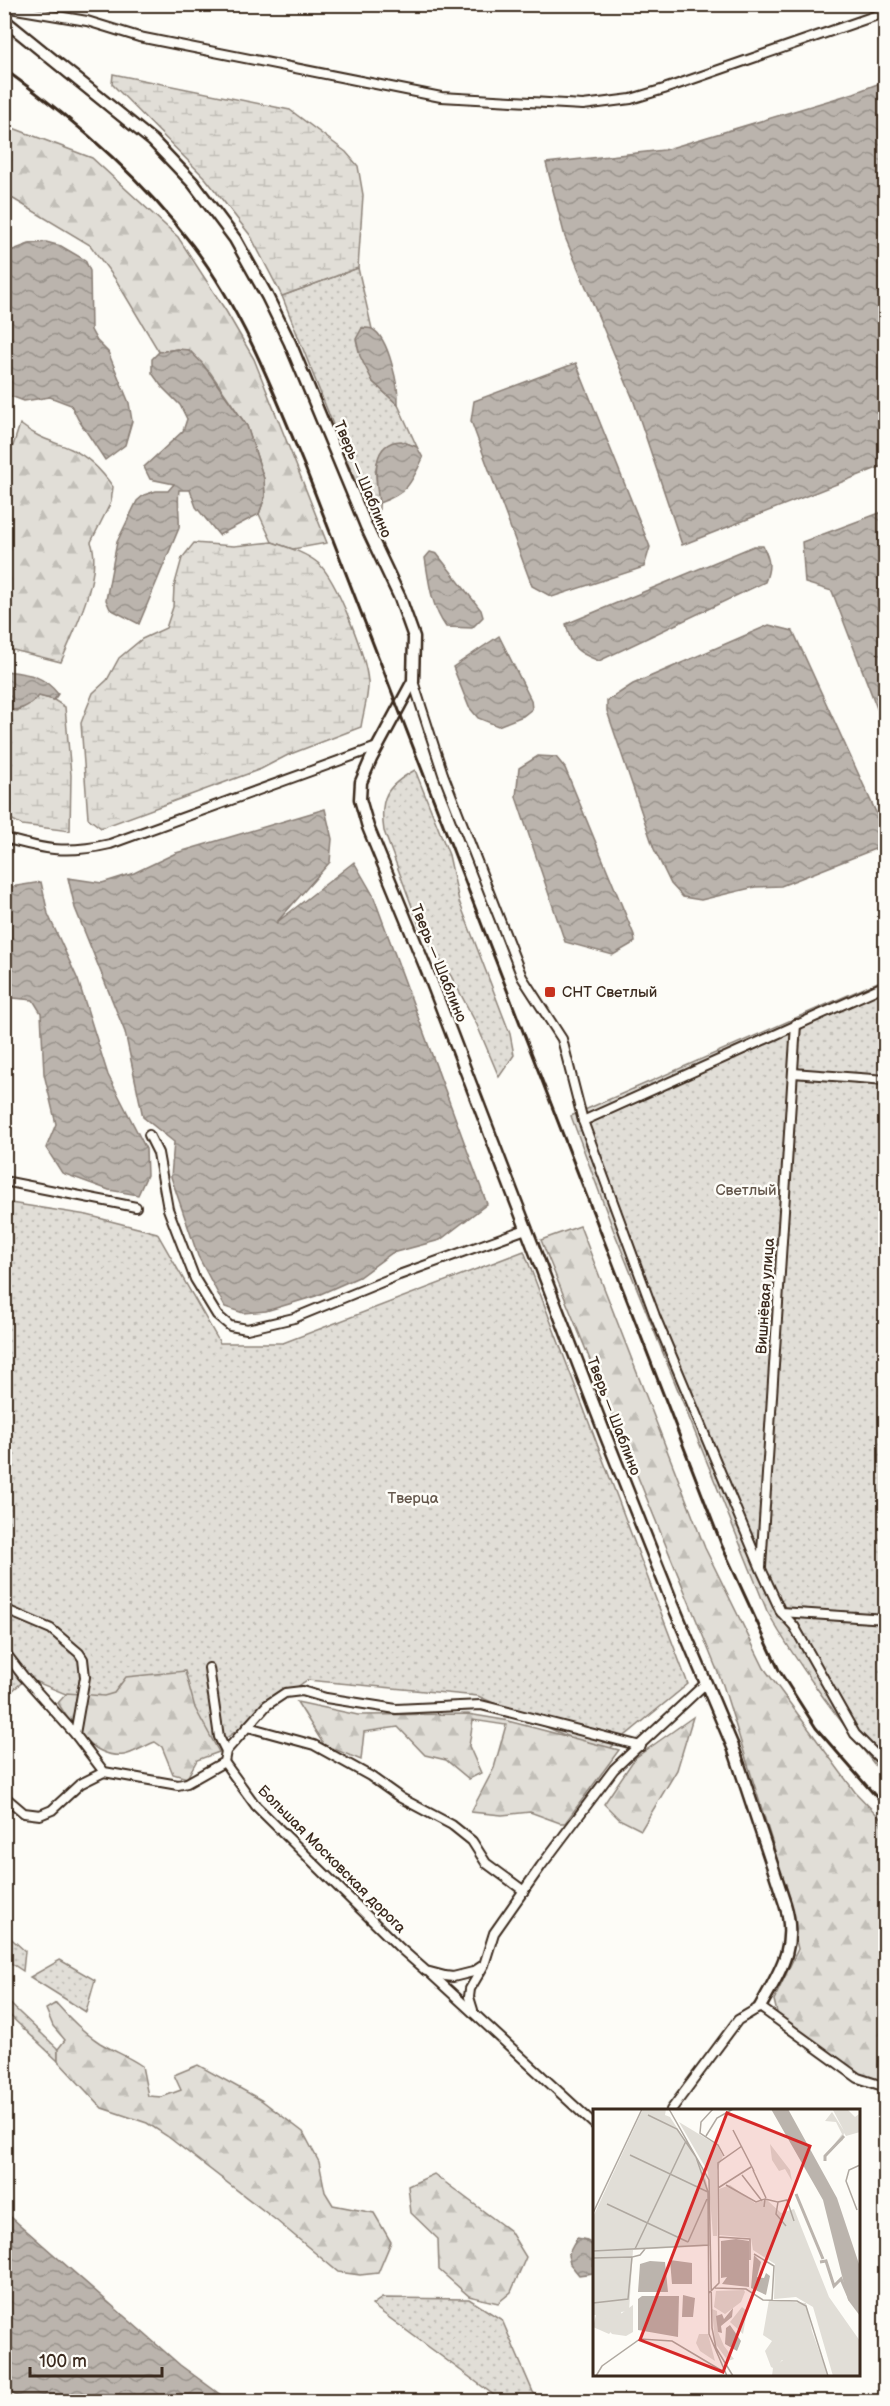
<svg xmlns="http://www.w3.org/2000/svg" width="890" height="2406" font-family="'Balsamiq Sans',sans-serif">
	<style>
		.green { fill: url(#green-dots); stroke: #8e847a; stroke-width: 1.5 }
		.forest { fill: url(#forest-firs); stroke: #8e847a; stroke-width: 1.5 }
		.wetland { fill: url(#wetland-marsh); stroke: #8e847a; stroke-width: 1.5 }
		.water { fill: url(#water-waves); stroke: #887d74; stroke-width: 1.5 }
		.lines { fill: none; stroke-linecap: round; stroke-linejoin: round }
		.street-casing { stroke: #3b2a1e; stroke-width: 12 }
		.secondary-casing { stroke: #3b2a1e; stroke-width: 15 }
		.street { stroke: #fdfcf7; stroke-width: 8 }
		.secondary { stroke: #fdfcf7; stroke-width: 10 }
		.rail { stroke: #3b2a1e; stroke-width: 3 }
		.poi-dot { fill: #c8321e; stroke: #fdfcf7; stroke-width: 2 }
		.labels { text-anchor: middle; stroke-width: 5; stroke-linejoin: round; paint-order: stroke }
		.street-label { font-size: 15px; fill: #3b2a1e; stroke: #fdfcf7 }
		.poi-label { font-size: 15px; fill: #3b2a1e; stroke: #fdfcf7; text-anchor: start }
		.park-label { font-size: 15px; fill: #64574c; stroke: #fdfcf7 }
		.inset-river { fill: none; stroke: #bbb4ad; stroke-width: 3 }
		.inset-road { fill: none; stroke: #afa8a0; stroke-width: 1.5 }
		.view { fill: #d62828; fill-opacity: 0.15; stroke: #d62828; stroke-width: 3 }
		.inset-edge { fill: none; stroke: #3b2a1e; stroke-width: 3 }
	</style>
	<defs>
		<pattern id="green-dots" width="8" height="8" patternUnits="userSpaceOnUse" patternTransform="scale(1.5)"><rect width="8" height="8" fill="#e1ded7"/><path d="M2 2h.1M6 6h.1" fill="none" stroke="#c2bfb8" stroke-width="1.8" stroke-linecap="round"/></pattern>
		<pattern id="forest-firs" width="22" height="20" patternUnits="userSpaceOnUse" patternTransform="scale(1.5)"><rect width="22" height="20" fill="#e1ded7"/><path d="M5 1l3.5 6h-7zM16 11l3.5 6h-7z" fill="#c2bfb8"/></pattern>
		<pattern id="wetland-marsh" width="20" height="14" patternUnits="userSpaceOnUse" patternTransform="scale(1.5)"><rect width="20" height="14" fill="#e1ded7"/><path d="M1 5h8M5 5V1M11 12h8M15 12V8" fill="none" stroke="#c2bfb8"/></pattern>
		<pattern id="water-waves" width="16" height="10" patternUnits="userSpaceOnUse" patternTransform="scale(1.5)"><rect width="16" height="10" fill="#bbb4ad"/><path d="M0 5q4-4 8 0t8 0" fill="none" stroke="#99938c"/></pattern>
	</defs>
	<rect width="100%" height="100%" fill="#fdfcf7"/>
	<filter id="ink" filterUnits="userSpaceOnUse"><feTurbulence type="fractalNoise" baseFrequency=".0167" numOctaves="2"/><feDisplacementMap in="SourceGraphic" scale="12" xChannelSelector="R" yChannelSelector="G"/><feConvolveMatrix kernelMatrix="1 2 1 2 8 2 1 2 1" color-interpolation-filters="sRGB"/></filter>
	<g filter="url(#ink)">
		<g class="green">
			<path d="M358 268 372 329 362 328 373 382 398 405 417 447 406 443 383 449C371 470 377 478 379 500 380 508 378 516 377 524L370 518 282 296Z"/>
			<path d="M415 770 449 855 459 901 510 1034 514 1055 499 1077 477 1025 451 976 423 936 384 831C379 798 386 786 415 770Z"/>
			<path d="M885 979V1778C843 1724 800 1670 767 1611L613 1229 571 1116Z"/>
			<polygon points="4,1202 87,1215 157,1233 220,1343 283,1343 524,1251 688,1684 604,1753 478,1696 307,1680 207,1752 27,1678 5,1697"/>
			<polygon points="5,1933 25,1951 23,1971 5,1959"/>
			<polygon points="60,1960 95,1980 86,2012 30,1977"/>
			<polygon points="4,1998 58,2049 58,2061 5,2011"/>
			<polygon points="382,2298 469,2299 502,2320 533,2392 541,2401 502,2401 372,2305"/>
		</g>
		<g class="forest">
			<polygon points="5,125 92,158 178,237 226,311 254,359 327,543 293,549 272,542 259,514 265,497 264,479 247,426 210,372 177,349 159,352 116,280 90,245 5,194"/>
			<path d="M20 424C39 439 50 440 71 449 89 457 102 471 113 487L111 502 91 542C103 574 74 631 61 662L5 648V451L13 446Z"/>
			<polygon points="580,1226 705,1548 764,1668 855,1792 885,1823 885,2085 862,2079 778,2017 774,2000 798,1949 775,1851 723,1685 541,1240"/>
			<path d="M185 1671 195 1708 219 1752 197 1760 187 1778 173 1774 162 1747 155 1742C146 1745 132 1754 124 1755 93 1759 72 1726 58 1703L67 1693 104 1696 114 1693 126 1677Z"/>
			<polygon points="297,1702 358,1715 468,1714 504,1720 619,1750 565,1823 560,1823 530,1812 502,1815 471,1812 494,1768 506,1725 473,1720 469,1746 481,1773 469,1779 446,1760 425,1755 398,1727 364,1732 361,1760 324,1745"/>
			<polygon points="693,1717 677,1770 641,1830 619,1819 604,1804 635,1758"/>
			<path d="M56 2003C69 2018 83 2032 100 2043 113 2051 128 2056 142 2066L148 2096 162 2097 181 2090 174 2075 198 2065 261 2100 303 2132 319 2162 325 2192 333 2205 374 2213 391 2242 378 2273 360 2275 338 2272 277 2221 167 2136 147 2123 102 2108 58 2061V2049L65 2040 53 2026 46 2009Z"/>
			<polygon points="434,2174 510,2231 526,2257 511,2292 498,2303 469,2296 439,2270 438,2239 411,2213 408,2186"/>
		</g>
		<g class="wetland">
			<polygon points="113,74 290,110 346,152 358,166 363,195 358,268 282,296 250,235 206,179 112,84"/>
			<path d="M272 542C287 547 306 553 318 563 337 580 366 656 368 682 369 695 363 713 361 727L288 755 261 769 101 828 88 818 81 723 86 710 93 693 107 680 119 658 142 639 166 628 173 607 174 587 182 558 194 543 234 546Z"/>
			<polygon points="39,696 54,700 65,707 71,775 70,831 22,825 7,817 4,810 4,710 17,711"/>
		</g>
		<g class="water">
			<polygon points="885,81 885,465 682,545 633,399 565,237 546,163 664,150 854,93"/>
			<polygon points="46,242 61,246 85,260 90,271 91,330 97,341 108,352 129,403 132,421 125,445 105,460 78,419 71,405 50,397 24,401 5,394 5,253 29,244"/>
			<path d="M362 328C365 328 369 328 372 329 389 337 399 388 398 405L373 382 360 356 356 339Z"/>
			<path d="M177 349 189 350 202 363 247 426 264 479 265 497 259 514 219 535 196 507 190 490H179C177 503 180 515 179 528L139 624 110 609 106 600 117 542 137 501 144 495 156 491H168L174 484 150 479 144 467 183 431 187 419 180 405 162 387 152 373V359L159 352Z"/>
			<polygon points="576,363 650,547 644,567 552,597 532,586 471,421 474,401"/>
			<path d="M401 441 417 447 423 458C411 484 407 493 379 503 376 481 369 442 401 441Z"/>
			<polygon points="885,511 886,511 885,716 878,711 832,591 805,583 802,542"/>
			<path d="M754 546H763C770 560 771 567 765 582L599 661C576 652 572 649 566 624Z"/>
			<path d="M430 552 437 554 481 610 483 617 472 628 446 627C431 606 429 582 425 558Z"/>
			<polygon points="769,625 793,631 885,832 885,845 781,886 755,887 701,900 683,897 671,884 654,849 607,711 607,701 633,684"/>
			<polygon points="499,636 531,700 532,709 523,716 498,726 478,718 469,707 453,667"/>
			<path d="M5 671C29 674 43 675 58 694L54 700 39 696C28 707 20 711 5 710Z"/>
			<polygon points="538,756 556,757 565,768 634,935 635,942 613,955 565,942 516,797 519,768"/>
			<polygon points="325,809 332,839 330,862 276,923 354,862 373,895 487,1204 440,1240 392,1253 359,1277 316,1296 266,1311 243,1313 225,1307 198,1256 171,1177 174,1142 143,1117 125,1032 75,908 68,878 102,883 134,873 176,853"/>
			<polygon points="41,882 48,914 78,980 108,1075 146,1149 147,1175 138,1195 109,1190 62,1173 46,1148 56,1124 44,1074 41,1013 33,1000 4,997 5,888"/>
			<polygon points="4,2211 180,2365 229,2401 22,2401 5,2387"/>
			<polygon points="577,2238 587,2240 594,2247 593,2273 579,2275 570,2264 568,2255"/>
		</g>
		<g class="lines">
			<defs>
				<g id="street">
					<polyline points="4,7 87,21 139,37 441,97 583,105 631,99 664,89 886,12"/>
					<polyline points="413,681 443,774 522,977 562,1039 583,1121 655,1316 761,1569 781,1612 886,1619"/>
					<path d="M4 838C46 850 67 854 110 844L377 747"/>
					<polyline points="793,1073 886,1080"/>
					<polyline points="583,1121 886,985"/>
					<polyline points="149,1135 158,1153 168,1209 195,1279 217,1315 230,1326 247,1329 294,1318 399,1275 526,1229"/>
					<polyline points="4,1181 136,1207"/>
					<polyline points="761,1567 796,1024"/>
					<polyline points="4,1609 51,1629 79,1653 83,1659 85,1677 75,1734 104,1772 178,1785 187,1783 224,1762 226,1751"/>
					<polyline points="781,1612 794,1626 855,1734 886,1765"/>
					<polyline points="4,1651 23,1676 75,1734"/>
					<polyline points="209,1668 219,1737 226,1751 267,1705 285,1693 302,1691 326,1698 396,1709 481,1705 641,1746"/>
					<polyline points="248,1727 314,1745 370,1776 401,1798 452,1825 472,1841 486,1863 524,1891"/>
					<polyline points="224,1762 256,1806 400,1948 426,1971 445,1976 453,1977 473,1972 482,1966"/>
					<polyline points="4,1796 24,1813 40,1815 52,1810 80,1784 104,1772"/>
					<polyline points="430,1973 594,2124"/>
					<polyline points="473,2010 469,1997 470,1989 484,1965 494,1933 541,1866 614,1769 706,1683"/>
					<polyline points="671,2110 738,2020 760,2007 858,2078 886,2087"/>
				</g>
				<path id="secondary" d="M4 20 153 141 193 183 235 239 267 296 290 343 366 526 400 598 414 637 413 681 371 759 361 782 360 799 368 827 432 983 605 1434 673 1605 733 1747 785 1904C798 1946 780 1971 760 2007"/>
			</defs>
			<use href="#street" class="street-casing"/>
			<use href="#secondary" class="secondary-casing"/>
			<use href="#street" class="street"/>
			<use href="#secondary" class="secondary"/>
			<path class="rail" d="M4 69C75 120 141 177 193 246 243 312 273 390 304 465L722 1546 779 1670 816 1728 886 1808"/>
		</g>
	</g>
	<rect class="poi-dot" x="544" y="986" width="12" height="12" rx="3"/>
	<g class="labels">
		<g class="street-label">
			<text transform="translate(363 479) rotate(67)" y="5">Тверь — Шаблино</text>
			<text transform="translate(439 963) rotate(68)" y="5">Тверь — Шаблино</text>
			<text transform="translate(765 1296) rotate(-86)" y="5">Вишнёвая улица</text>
			<text transform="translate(614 1416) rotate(69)" y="5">Тверь — Шаблино</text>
			<text transform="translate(332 1859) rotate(45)" y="5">Большая Московская дорога</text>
		</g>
		<g class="poi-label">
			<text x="562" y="997">СНТ Светлый</text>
		</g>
		<g class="park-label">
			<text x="746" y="1195">Светлый</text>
			<text x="413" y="1503">Тверца</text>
		</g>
	</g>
	<g transform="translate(593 2109)">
		<rect width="267" height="267" fill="#fdfcf7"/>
		<path d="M50 0H73L72 6 77 8 110 59 116 84 117 137 40 141 36 202 28 203 30 209 16 225 0 218 3 206H0V108ZM137 76 162 94 174 91 188 104 201 100 236 188 267 232V267H240L220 198 203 188 181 190 182 155 160 141 158 129 126 126V80ZM190 251H195V267H179L180 259Z" fill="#e1ded7"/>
		<path d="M236 0H254L262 8 266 5 267 23 253 27 251 24 250 31 234 45 249 25 243 13 232 12 239 3 251 22 240 1ZM86 13 124 36 130 47 124 61V127H120L115 63ZM177 35 197 61 199 72 192 60 186 62 179 51ZM176 191 213 194 219 222 235 267H195V251H189L182 260 178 258 172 242 179 232 170 226ZM149 198 154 202 150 225 137 213ZM119 200 124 202 125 223 131 237 141 250 135 252 122 234Z" fill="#e1ded7"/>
		<path d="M123 182 151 181 152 183 148 193 132 205 121 198ZM40 196V223L33 227 19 225 10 214 13 209 21 210ZM106 225H115L122 252 107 242 103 234Z" fill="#e1ded7"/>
		<path d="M178 0H195L244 89 266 155 267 207 255 191 230 91ZM143 130 156 132V178L129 175 134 168 128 169V132ZM161 146 168 153 164 168 171 169 173 164 177 167 173 186 158 179ZM77 151 99 154V175H79ZM57 152 72 153 75 183H45L47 155ZM90 186 102 189 100 208H89ZM49 187H86L85 228 45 221V190ZM140 199 139 208 128 217 129 224 125 223 123 207 129 205 131 210ZM137 216 148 232 144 242 132 235 133 219Z" fill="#bbb4ad"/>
		<path class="inset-river" d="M232 52V47L251 27M203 85 230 150M227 153 233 152 241 177 248 170 257 191"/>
		<path class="inset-road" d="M76 0 116 71 119 219 123 239 140 267M120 0 108 13 107 24 125 36 131 47M55 6 84 20 103 48 115 83M140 21 161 62M113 27 124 9 140 0M37 46 115 83 116 225 134 267M160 61 173 89M149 66 169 92M133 76 163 93 172 90 171 98M125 79 158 58M172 90 185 93 183 105 193 117M185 93 194 91 201 112M14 95 95 133M264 101 253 72 256 61 267 56M0 104 49 0M125 128 157 130V151M95 133 114 90M42 140 93 32M0 142 116 136M161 145 181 157 179 191M0 149 39 148M122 179 153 180 170 191 204 192 213 197 235 267M116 184 126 174 125 54 149 37M0 194 35 190 39 148 47 146 52 140M3 267 9 257 47 230 79 232 131 263"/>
		<path class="view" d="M134 4 217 37 130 263 47 231Z"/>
		<rect width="267" height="267" class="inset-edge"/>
	</g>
	<rect width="890" height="2406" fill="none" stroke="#fdfcf7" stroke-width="24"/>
	<rect x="12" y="12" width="866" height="2382" fill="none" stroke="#3b2a1e" stroke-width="2" filter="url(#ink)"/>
	<path d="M30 2367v9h132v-9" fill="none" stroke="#3b2a1e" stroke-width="3"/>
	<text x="39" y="2367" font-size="18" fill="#3b2a1e" stroke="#fdfcf7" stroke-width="4.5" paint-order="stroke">100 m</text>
</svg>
